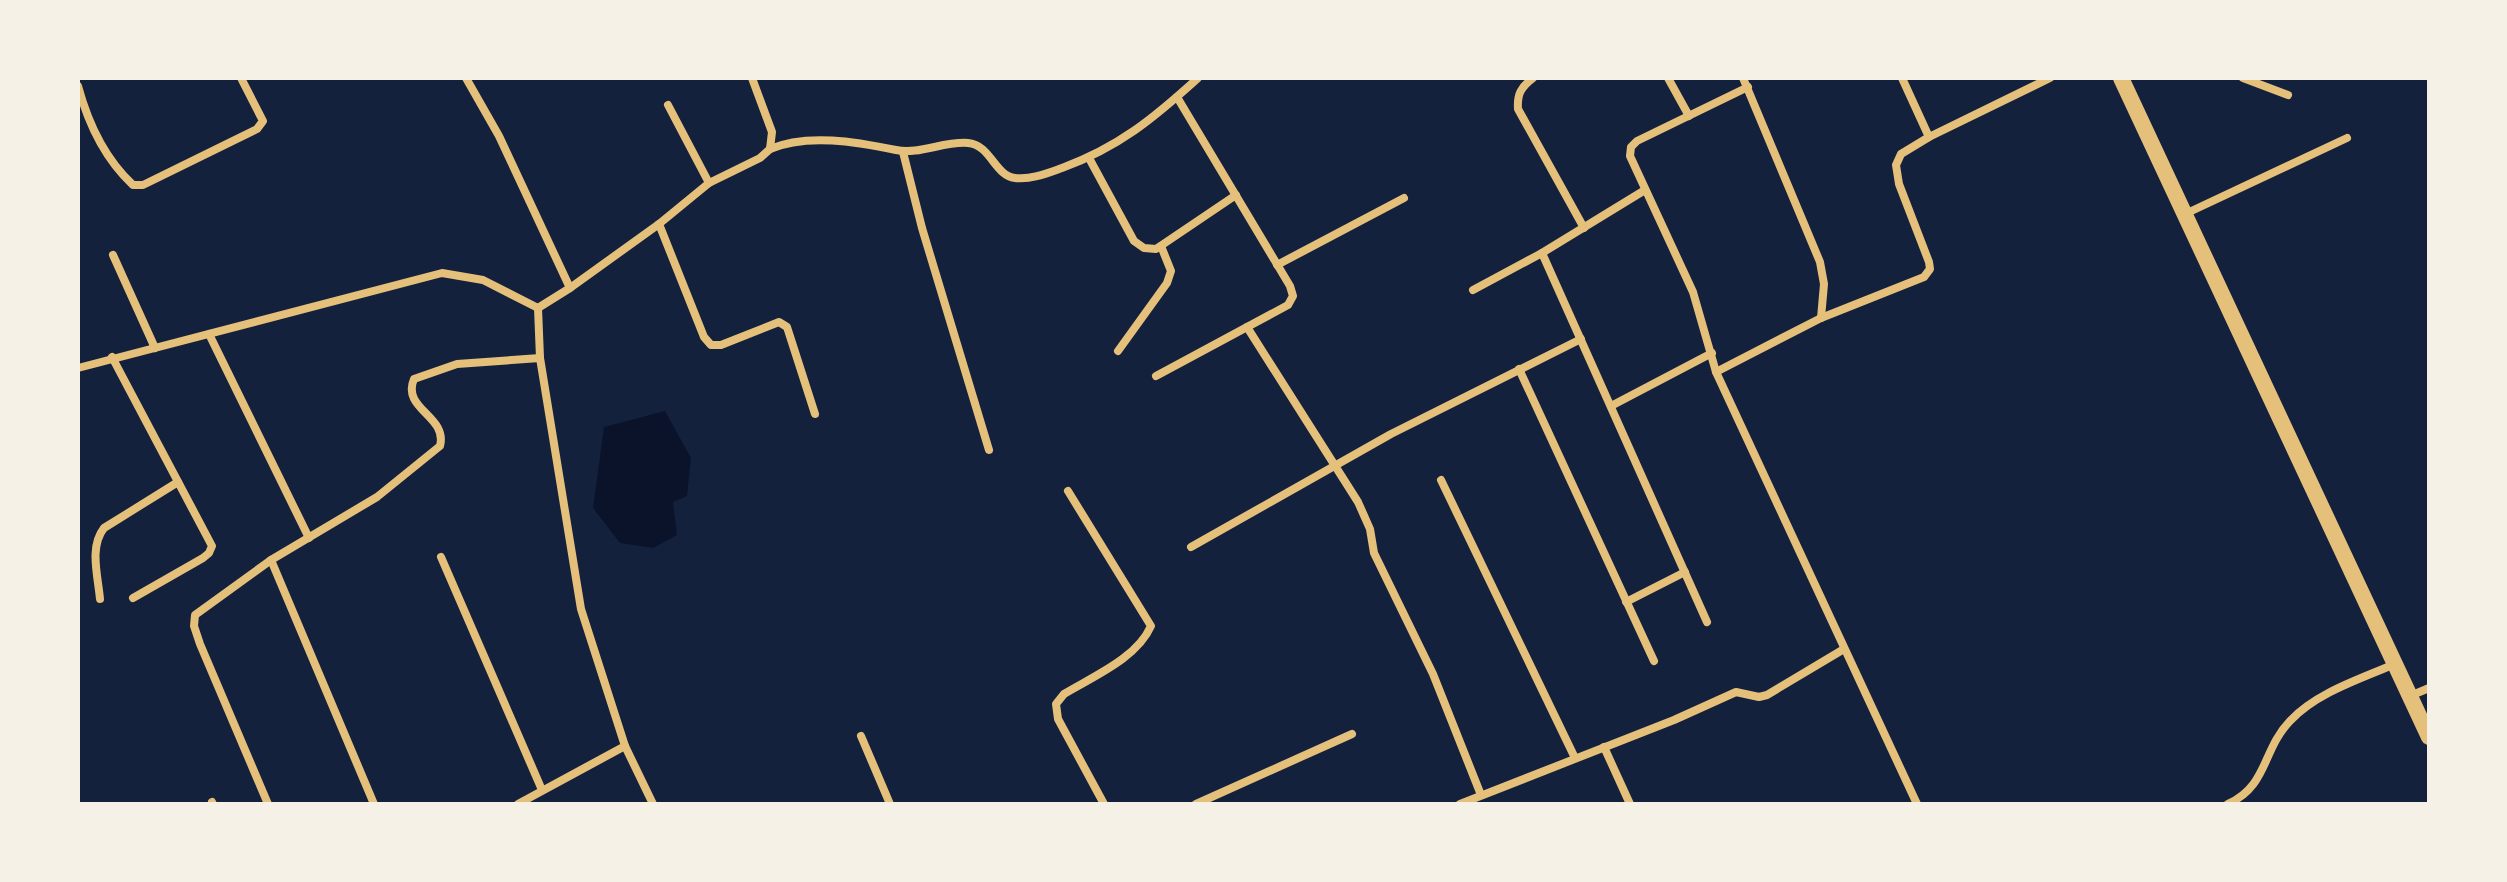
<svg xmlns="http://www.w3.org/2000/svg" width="2507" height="882" font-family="Inter,sans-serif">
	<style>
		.water { fill: #0b132b }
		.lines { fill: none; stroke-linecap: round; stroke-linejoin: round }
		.minor { stroke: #e5c07b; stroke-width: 8 }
		.primary { stroke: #e5c07b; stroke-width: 16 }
	</style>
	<rect width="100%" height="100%" fill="#14213d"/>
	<polygon class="water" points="665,411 691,458 687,496 673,502 677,535 653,548 620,543 593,508 604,427"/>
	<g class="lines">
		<g class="minor">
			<polyline points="466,78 499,136 570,288"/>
			<path d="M1533 78C1521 87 1517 94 1518 109L1584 228"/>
			<polyline points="1668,78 1689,116"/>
			<polyline points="1743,78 1820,262 1824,284 1821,318"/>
			<polyline points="1902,78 1929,137"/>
			<polyline points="2243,78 2288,95"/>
			<path d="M78 86C88 123 105 159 133 185H143L257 129 263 121 241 78"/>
			<polyline points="1748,87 1637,141 1631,147 1630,156 1693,292 1716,372 1917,804"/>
			<polyline points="668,105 709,183"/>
			<path d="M770 149C807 133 857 142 896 150 919 155 944 141 968 143 991 145 994 175 1015 178 1031 180 1048 173 1062 168 1119 147 1154 118 1198 78"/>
			<polyline points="903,152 922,228 989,450"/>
			<polyline points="1089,158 1134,241 1144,248 1156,249 1236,195"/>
			<polyline points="2185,214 2347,138"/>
			<polyline points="659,224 704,337 711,345 721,345 779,322 787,327 815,414"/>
			<polyline points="1542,253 1707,622"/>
			<polyline points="113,255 155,348"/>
			<polyline points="1277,265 1404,198"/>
			<polyline points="1473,290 1542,253 1645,190"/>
			<polyline points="538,308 570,288 659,224 709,183 760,158 770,149 772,132 752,78"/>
			<polyline points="1247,327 1358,502 1370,529 1374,553 1433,674 1481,795"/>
			<polyline points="209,334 309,538"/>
			<polyline points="1118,351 1167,283 1171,271 1161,246"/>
			<polyline points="112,357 212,546 209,553 203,558 133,598"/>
			<polyline points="78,368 442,273 483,280 538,308 540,358 581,609 625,746 653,804"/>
			<polyline points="1519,369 1654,661"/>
			<polyline points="1716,372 1821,318 1924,277 1930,269 1929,262 1899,184 1896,165 1901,154 1929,137 2050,78"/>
			<polyline points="1156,376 1288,305 1293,296 1290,286 1177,97"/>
			<polyline points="1611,406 1712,353"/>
			<polyline points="1441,480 1575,758"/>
			<path d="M1068 491 1151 626C1137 658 1094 676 1064 694L1056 704 1058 719 1104 804"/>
			<polyline points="1191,547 1391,434 1581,339"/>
			<polyline points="441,557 542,790"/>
			<polyline points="271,560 374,804"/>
			<path d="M100 599C98 576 89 547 104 528L178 482"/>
			<polyline points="1626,602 1685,572"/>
			<polyline points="2410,696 2429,688"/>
			<polyline points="861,736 890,804"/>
			<polyline points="1604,747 1630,804"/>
			<polyline points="212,802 213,804"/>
			<path d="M268 804 200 644 194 626 195 615 271 560 377 497 440 446C448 416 401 409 414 379L457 364 540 358"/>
			<polyline points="518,804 625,746"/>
			<polyline points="1196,804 1352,734"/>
			<polyline points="1460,804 1674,720 1736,692 1759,697 1767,695 1844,649"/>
			<path d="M2228 804C2268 786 2262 750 2290 721 2316 693 2360 679 2395 664"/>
		</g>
		<polyline class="primary" points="2121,78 2429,737"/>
	</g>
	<rect width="2507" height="882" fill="none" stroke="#f6f1e7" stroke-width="160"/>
</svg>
